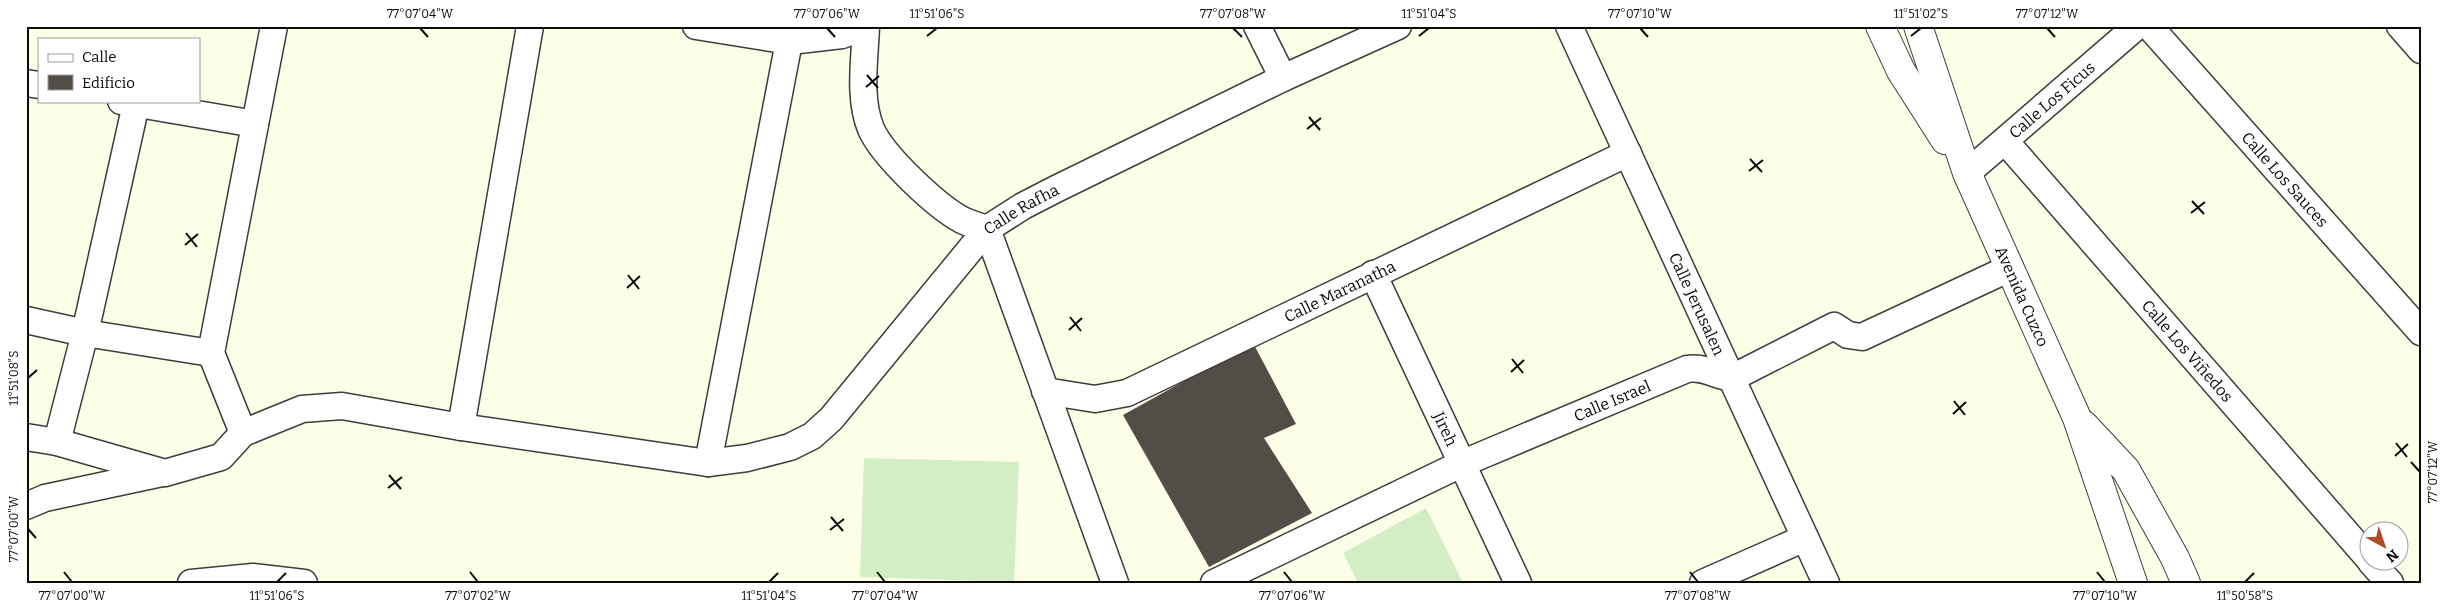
<svg xmlns="http://www.w3.org/2000/svg" width="2447" height="609" font-family="Bitter,serif">
	<style>
		.pitch { fill: #d3eec5 }
		.building { fill: #524e47 }
		.lines { fill: none; stroke-linecap: round; stroke-linejoin: round }
		.minor-casing { stroke: #3d3d3d; stroke-width: 29 }
		.tertiary-casing { stroke: #3d3d3d; stroke-width: 30 }
		.minor { stroke: #fff; stroke-width: 26 }
		.tertiary { stroke: #fff; stroke-width: 28 }
		.ticks { fill: none; stroke: #0a0a0a; stroke-width: 2 }
		.labels { text-anchor: middle; stroke-width: 5; stroke-linejoin: round; paint-order: stroke }
		.street-label { font-size: 16px; fill: #0a0a0a; stroke: #fff }
		.neatline { fill: none; stroke: #0a0a0a; stroke-width: 2 }
		.ticks-label { font-size: 12px; text-anchor: middle; fill: #0a0a0a }
	</style>
	<rect width="100%" height="100%" fill="#fcfee7"/>
	<g class="pitch">
		<polygon points="864,458 1019,462 1014,582 860,577"/>
		<polygon points="1426,508 1463,583 1358,583 1343,553"/>
	</g>
	<polygon class="building" points="1253,343 1296,424 1264,438 1312,513 1209,567 1123,415"/>
	<g class="lines">
		<defs>
			<g id="minor">
				<polyline points="696,26 790,41 842,35 866,26"/>
				<path d="M866 26C865 58 858 98 871 129 883 156 936 206 962 220 970 224 979 226 987 229L1115 583"/>
				<polyline points="1257,26 1283,78"/>
				<path id="s1" d="M1569 26 1826 583"/>
				<path id="s2" d="M2149 26 2421 332"/>
				<polyline points="2400,26 2421,50"/>
				<polyline points="26,83 39,85"/>
				<polyline points="121,101 255,124"/>
				<path id="s3" d="M2005 141 2370 560"/>
				<path id="s4" d="M1967 173 2137 26"/>
				<path id="s5" d="M1373 274 1518 583"/>
				<polyline points="26,320 85,333 211,353"/>
				<path id="s6" d="M1045 391 1095 399 1127 393 1628 153"/>
				<polyline points="461,427 530,26"/>
				<polyline points="243,433 211,353 274,26"/>
				<path id="s7" d="M26 437 57 442 165 473 221 457 243 433 302 409 342 406 461 427 708 463 747 458 790 447 812 436 831 419 987 229 1023 206 1056 189 1283 78 1398 26"/>
				<polyline points="57,442 85,333 136,104"/>
				<polyline points="708,463 792,26"/>
				<polyline points="26,506 45,498 162,473"/>
				<polyline points="2371,562 2390,583"/>
				<polyline points="191,583 253,577 304,583"/>
				<path id="s8" d="M1214 583 1461 464 1687 369C1704 366 1716 376 1732 378L1834 326 1848 335 1862 337 2010 268"/>
				<polyline points="1703,583 1805,538"/>
			</g>
			<g id="tertiary">
				<polyline points="1880,26 1901,71 1945,140"/>
				<path id="s9" d="M1918 26 1967 173 2077 418 2133 583"/>
				<polyline points="2084,425 2126,470 2175,558 2186,583"/>
			</g>
		</defs>
		<use href="#minor" class="minor-casing"/>
		<use href="#tertiary" class="tertiary-casing"/>
		<use href="#minor" class="minor"/>
		<use href="#tertiary" class="tertiary"/>
	</g>
	<path class="ticks" d="M420 28 428 37M827 28 835 37M1233 28 1242 37M1640 28 1648 37M2047 28 2055 37M927 36 937 28M1419 36 1429 28M1911 36 1921 28M867 75 878 88M866 87 879 76M1309 117 1320 130M1307 129 1321 118M1750 159 1762 172M1749 171 1763 160M2192 201 2204 214M2191 213 2205 202M186 233 197 247M185 245 198 234M628 275 639 289M627 288 640 276M1070 317 1081 331M1069 330 1082 318M1512 359 1523 373M1511 372 1524 360M28 378 37 370M1954 401 1965 415M1953 414 1966 402M2396 443 2407 457M2395 456 2408 444M2411 462 2420 472M389 475 401 489M388 488 402 477M831 517 843 531M28 529 36 538M830 530 844 519M64 572 72 582M470 572 478 582M877 572 885 582M1284 572 1292 582M1690 572 1698 582M2097 572 2105 582M277 582 286 573M769 582 778 573M2245 582 2254 573"/>
	<g class="labels">
		<g class="street-label">
			<text dy="6" stroke="none"><textPath href="#s4" startOffset="112">Calle Los Ficus</textPath></text>
			<text dy="6" stroke="none"><textPath href="#s2" startOffset="205">Calle Los Sauces</textPath></text>
			<text dy="6" stroke="none"><textPath href="#s7" startOffset="1128">Calle Rafha</textPath></text>
			<text dy="6" stroke="none"><textPath href="#s6" startOffset="319">Calle Maranatha</textPath></text>
			<text dy="6" stroke="none"><textPath href="#s9" startOffset="290">Avenida Cuzco</textPath></text>
			<text dy="6" stroke="none"><textPath href="#s1" startOffset="306">Calle Jerusalen</textPath></text>
			<text dy="6" stroke="none"><textPath href="#s3" startOffset="278">Calle Los Viñedos</textPath></text>
			<text dy="6" stroke="none"><textPath href="#s8" startOffset="438">Calle Israel</textPath></text>
			<text dy="6" stroke="none"><textPath href="#s5" startOffset="171">Jireh</textPath></text>
		</g>
	</g>
	<rect width="2447" height="609" fill="none" stroke="#ffffff" stroke-width="55"/>
	<rect x="38" y="38" width="162" height="65" fill="#ffffff" stroke="#9d9d9d"/>
	<rect x="48" y="54" width="25" height="8" fill="#ffffff" stroke="#9d9d9d"/>
	<text x="82" y="62" font-size="15" fill="#0a0a0a">Calle</text>
	<rect x="48" y="75" width="25" height="15" fill="#524e47" stroke="#9d9d9d"/>
	<text x="82" y="88" font-size="15" fill="#0a0a0a">Edificio</text>
	<g transform="translate(2384 546) rotate(140)"><circle r="24" fill="#ffffff" stroke="#9d9d9d"/>
	<path d="M0-4L9 19L0 12L-9 19Z" fill="#b44b28"/>
	<text y="-8" font-size="14" font-weight="bold" text-anchor="middle" fill="#0a0a0a">N</text>
	</g>
	<rect x="28" y="28" width="2392" height="554" class="neatline"/>
	<g class="ticks-label">
		<text x="420" y="18">77°07'04"W</text>
		<text x="827" y="18">77°07'06"W</text>
		<text x="937" y="18">11°51'06"S</text>
		<text x="1233" y="18">77°07'08"W</text>
		<text x="1429" y="18">11°51'04"S</text>
		<text x="1640" y="18">77°07'10"W</text>
		<text x="1921" y="18">11°51'02"S</text>
		<text x="2047" y="18">77°07'12"W</text>
		<text transform="translate(14 378) rotate(-90)" y="4">11°51'08"S</text>
		<text transform="translate(2433 472) rotate(-90)" y="4">77°07'12"W</text>
		<text transform="translate(14 529) rotate(-90)" y="4">77°07'00"W</text>
		<text x="72" y="600">77°07'00"W</text>
		<text x="277" y="600">11°51'06"S</text>
		<text x="478" y="600">77°07'02"W</text>
		<text x="769" y="600">11°51'04"S</text>
		<text x="885" y="600">77°07'04"W</text>
		<text x="1292" y="600">77°07'06"W</text>
		<text x="1698" y="600">77°07'08"W</text>
		<text x="2105" y="600">77°07'10"W</text>
		<text x="2245" y="600">11°50'58"S</text>
	</g>
</svg>
